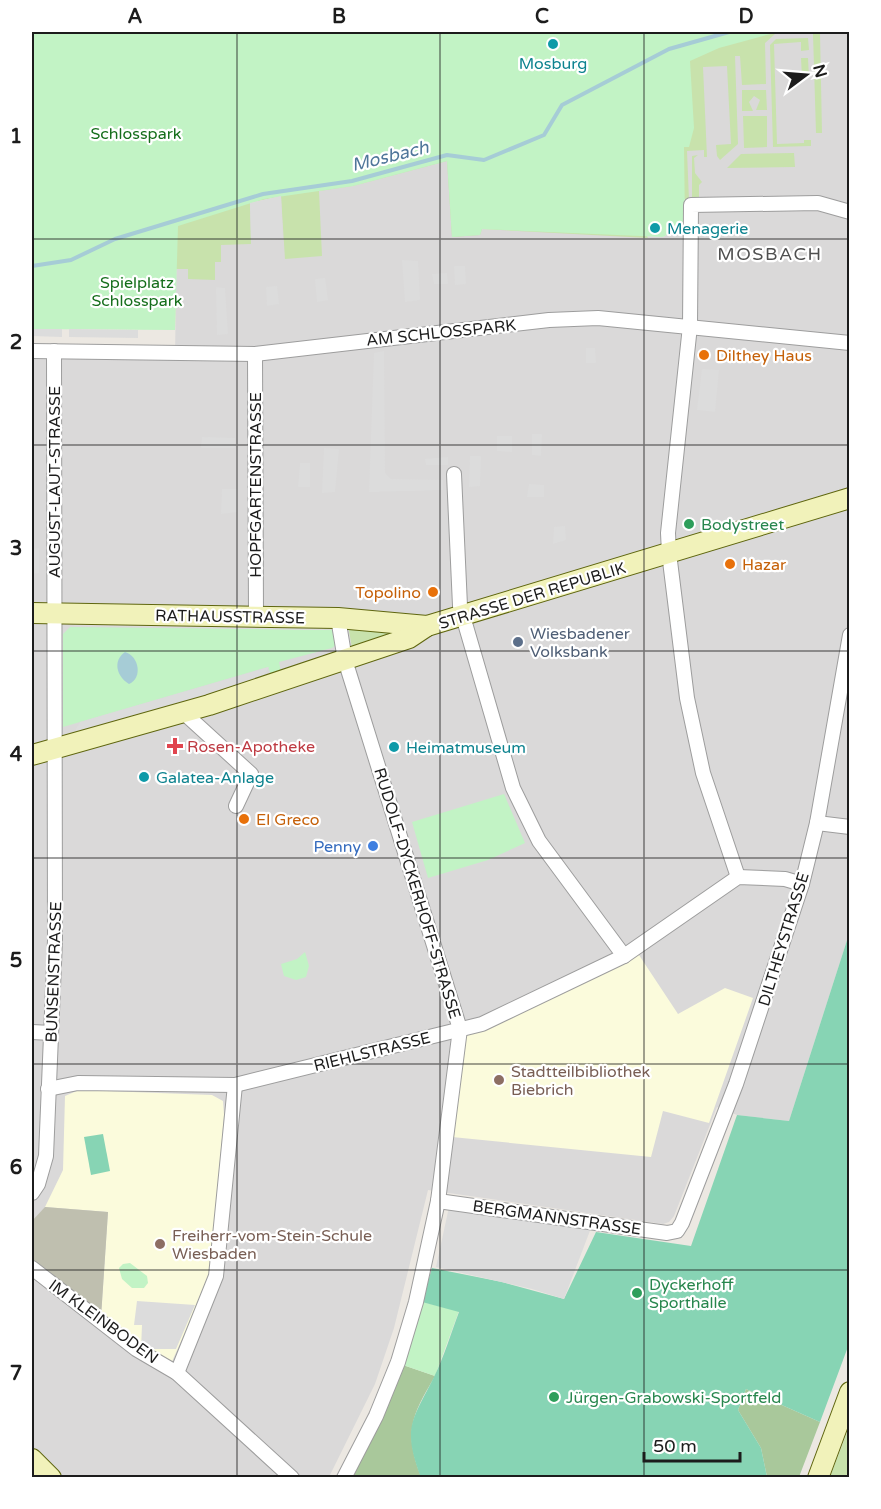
<svg xmlns="http://www.w3.org/2000/svg" width="881" height="1509" font-family="'Varela Round',sans-serif">
	<style>
		.residential { fill: #dad9d9 }
		.education { fill: #fbfbdc }
		.construction { fill: #bfbfaf }
		.grass { fill: #c8e2ac }
		.forest { fill: #a9c89b }
		.park { fill: #c2f3c5 }
		.pitch { fill: #87d4b4 }
		.parking { fill: #dcdcdc }
		.water { fill: #a6ccd6 }
		.lines { fill: none; stroke-linecap: round; stroke-linejoin: round }
		.stream { stroke: #a6ccd6; stroke-width: 4 }
		.street-casing { stroke: #9d9d9d; stroke-width: 16 }
		.secondary-casing { stroke: #5f660f; stroke-width: 22 }
		.street { stroke: #fff; stroke-width: 14 }
		.secondary { stroke: #f1f2ba; stroke-width: 20 }
		.grid { fill: none; stroke: #1c1c1c; stroke-width: 1.5; stroke-opacity: 0.55 }
		.culture-dot { fill: #0f9aa8; stroke: #fff; stroke-width: 2 }
		.food-dot { fill: #e8710a; stroke: #fff; stroke-width: 2 }
		.leisure-dot { fill: #2e9e5b; stroke: #fff; stroke-width: 2 }
		.service-dot { fill: #5c6f8a; stroke: #fff; stroke-width: 2 }
		.health-dot { fill: #e0444e; stroke: #fff; stroke-width: 2 }
		.shop-dot { fill: #3f7fe0; stroke: #fff; stroke-width: 2 }
		.education-dot { fill: #8d6e63; stroke: #fff; stroke-width: 2 }
		.labels { text-anchor: middle; stroke-width: 4.5; stroke-linejoin: round; paint-order: stroke }
		.culture-label { font-size: 16px; fill: #0d838f; stroke: #fff; text-anchor: start }
		.park-label { font-size: 16px; fill: #156e1b; stroke: #fff }
		.street-label { font-size: 16px; fill: #1c1c1c; stroke: #fff }
		.food-label { font-size: 16px; fill: #c56008; stroke: #fff; text-anchor: start }
		.leisure-label { font-size: 16px; fill: #27864d; stroke: #fff; text-anchor: start }
		.service-label { font-size: 16px; fill: #4e5e75; stroke: #fff; text-anchor: start }
		.health-label { font-size: 16px; fill: #be3a42; stroke: #fff; text-anchor: start }
		.shop-label { font-size: 16px; fill: #366cbe; stroke: #fff; text-anchor: end }
		.education-label { font-size: 16px; fill: #785e54; stroke: #fff; text-anchor: start }
		.water-label { font-size: 18px; font-style: italic; fill: #4f769a; stroke: #fff }
		.neighbourhood-label { font-size: 18px; letter-spacing: 1.5px; fill: #4f4f4f; stroke: #fff }
		.neatline { fill: none; stroke: #1c1c1c; stroke-width: 2 }
		.grid-label { font-size: 20px; text-anchor: middle; font-weight: bold; fill: #1c1c1c }
	</style>
	<rect width="100%" height="100%" fill="#ece8e2"/>
	<polygon class="residential" points="778,32 849,32 849,934 789,1121 737,1115 717,1107 674,1216 669,1222 663,1224 428,1190 394,1328 375,1384 329,1477 32,1477 32,358 175,357 177,226 281,196 353,186 447,160 481,229 663,237 685,225 684,147 689,61"/>
	<g class="education">
		<polygon points="637,952 678,1014 725,988 753,998 709,1123 663,1111 651,1157 452,1137 464,1033"/>
		<polygon points="79,1090 212,1095 223,1101 224,1115 210,1276 170,1366 101,1317 108,1212 45,1207 63,1170 65,1096"/>
	</g>
	<polygon class="construction" points="45,1207 108,1212 101,1317 32,1260 32,1221"/>
	<g class="grass">
		<polygon points="737,32 820,32 822,133 816,133 813,34 775,34 765,43 766,84 742,85 740,56 735,56 738,144 720,160 717,156 716,145 731,144 727,66 703,67 707,157 704,157 704,150 687,151 689,200 682,199 681,65"/>
		<polygon points="808,38 809,50 801,51 801,42 774,44 777,144 804,143 804,140 811,140 811,146 773,147 770,45 776,39"/>
		<polygon points="801,58 808,58 809,78 802,78"/>
		<polygon points="742,90 766,90 767,110 756,110 760,100 754,96 749,102 753,111 742,111"/>
		<polygon points="743,116 767,116 767,147 744,148"/>
		<polygon points="794,153 795,167 727,168 741,154"/>
		<polygon points="698,155 694,158 695,173 702,182 699,185 699,198 692,198 692,156"/>
		<polygon points="447,157 639,219 648,238 482,229 480,235 452,237 447,161 353,186 319,191 322,256 285,259 281,196 250,203 251,244 221,245 221,262 215,262 215,280 188,279 188,269 176,269 175,330 32,268 245,201"/>
		<polygon points="348,626 411,628 353,653"/>
		<polygon points="849,1427 849,1467 846,1477 830,1477"/>
	</g>
	<g class="forest">
		<path d="M400 1364 435 1376C411 1417 404 1431 421 1477L353 1478Z"/>
		<polygon points="746,1389 820,1422 799,1477 767,1477 761,1448 738,1410"/>
	</g>
	<g class="park">
		<polygon points="32,32 778,32 719,48 690,61 694,128 689,147 684,147 685,225 663,237 482,229 480,235 452,237 447,161 353,186 264,199 178,226 175,330 32,329"/>
		<polygon points="70,627 333,630 336,632 338,643 332,648 279,662 281,672 271,675 268,667 63,727 63,634"/>
		<polygon points="504,794 525,843 488,860 428,878 412,822"/>
		<polygon points="305,952 309,966 306,977 296,980 284,976 281,964 297,959"/>
		<polygon points="130,1263 147,1276 148,1283 144,1288 132,1288 122,1279 119,1268 123,1264"/>
		<polygon points="422,1302 459,1311 435,1376 400,1364"/>
	</g>
	<g class="pitch">
		<path d="M849 934V1344L820 1422 746 1389 738 1410 761 1448 767 1477 421 1478C402 1427 412 1421 434 1377 444 1357 451 1333 459 1312L422 1302 432 1268 502 1282 564 1299 596 1232 691 1246 737 1115 789 1121Z"/>
		<polygon points="103,1134 110,1171 91,1175 84,1137"/>
	</g>
	<g class="parking">
		<polygon points="281,196 283,239 251,240 250,203"/>
		<polygon points="402,260 418,261 420,300 405,302"/>
		<polygon points="454,266 465,266 466,284 455,285"/>
		<polygon points="447,273 448,284 434,284 432,274"/>
		<polygon points="325,278 328,300 317,302 315,279"/>
		<polygon points="277,286 279,304 267,306 266,287"/>
		<polygon points="216,287 225,288 228,334 217,335"/>
		<polygon points="32,329 62,329 62,337 32,336"/>
		<polygon points="69,329 138,330 138,338 69,337"/>
		<polygon points="586,348 595,348 596,363 586,363"/>
		<polygon points="384,351 385,473 391,479 443,480 443,490 369,492 374,353"/>
		<polygon points="702,369 719,370 715,412 697,410"/>
		<polygon points="532,434 542,434 541,456 532,455"/>
		<polygon points="497,436 512,436 512,452 497,451"/>
		<polygon points="202,437 235,438 235,448 201,448"/>
		<polygon points="324,448 339,449 335,492 322,493"/>
		<polygon points="470,456 481,456 480,486 469,487"/>
		<polygon points="448,457 448,465 426,465 425,459"/>
		<polygon points="300,463 310,463 310,487 298,487"/>
		<polygon points="529,484 544,485 544,497 527,497"/>
		<polygon points="222,489 237,489 237,512 221,514"/>
		<polygon points="565,526 566,540 553,544 554,527"/>
		<polygon points="39,548 39,573 32,574 32,549"/>
		<polygon points="79,617 329,622 324,630 74,626"/>
		<polygon points="269,667 262,678 72,736 80,722"/>
		<polygon points="449,1207 591,1228 564,1299 532,1289 436,1267"/>
		<polygon points="137,1301 195,1305 176,1349 141,1349 142,1325 134,1325"/>
	</g>
	<path class="water" d="M125 652C139 656 143 678 129 684 117 677 112 661 125 652Z"/>
	<g class="lines">
		<polyline class="stream" points="32,266 71,260 115,239 263,194 352,181 447,155 484,160 544,135 562,105 669,49 729,32"/>
		<defs>
			<g id="street">
				<polyline points="32,351 255,354 549,320 598,318 850,343"/>
				<polyline points="255,354 256,616"/>
				<polyline points="454,474 460,606 513,788 539,841 624,956"/>
				<polyline points="338,618 345,660 460,1029 438,1201 416,1302 398,1362 376,1416 344,1478"/>
				<polyline points="183,712 251,774 236,806"/>
				<polyline points="817,823 850,827"/>
				<polyline points="738,877 703,773 687,698 669,553 668,533 690,326 691,205 818,203 850,212"/>
				<polyline points="32,1032 51,1033"/>
				<polyline points="48,1089 78,1083 235,1085 482,1024 624,956 738,877 785,879 802,884"/>
				<polyline points="32,1193 38,1184 46,1156 55,940 54,351"/>
				<polyline points="438,1201 667,1233 677,1231 682,1223 736,1084 802,884 817,823 850,635"/>
				<polyline points="32,1268 136,1349 177,1373 292,1478"/>
				<polyline points="177,1373 216,1276 235,1085"/>
			</g>
			<g id="secondary">
				<polyline points="32,613 338,618 427,626"/>
				<polyline points="32,755 209,705 409,638 427,626 850,498"/>
				<polyline points="32,1459 51,1478"/>
				<polyline points="818,1478 850,1392"/>
			</g>
		</defs>
		<use href="#street" class="street-casing"/>
		<use href="#secondary" class="secondary-casing"/>
		<use href="#street" class="street"/>
		<use href="#secondary" class="secondary"/>
	</g>
	<path class="grid" d="M237 32V1478M440 32V1478M644 32V1478M32 239H850M32 445H850M32 651H850M32 858H850M32 1064H850M32 1270H850"/>
	<g class="culture-dot">
		<circle cx="553" cy="44" r="6"/>
		<circle cx="655" cy="228" r="6"/>
		<circle cx="394" cy="747" r="6"/>
		<circle cx="144" cy="777" r="6"/>
	</g>
	<g class="food-dot">
		<circle cx="704" cy="355" r="6"/>
		<circle cx="730" cy="564" r="6"/>
		<circle cx="433" cy="592" r="6"/>
		<circle cx="244" cy="819" r="6"/>
	</g>
	<g class="leisure-dot">
		<circle cx="689" cy="524" r="6"/>
		<circle cx="637" cy="1293" r="6"/>
		<circle cx="554" cy="1397" r="6"/>
	</g>
	<circle class="service-dot" cx="518" cy="642" r="6"/>
	<path class="health-dot" d="M172 737h6v6h6v6h-6v6h-6v-6h-6v-6h6z"/>
	<circle class="shop-dot" cx="373" cy="846" r="6"/>
	<g class="education-dot">
		<circle cx="499" cy="1080" r="6"/>
		<circle cx="160" cy="1244" r="6"/>
	</g>
	<g class="labels">
		<g class="culture-label">
			<text x="553" y="69" text-anchor="middle">Mosburg</text>
			<text x="667" y="234">Menagerie</text>
			<text x="406" y="753">Heimatmuseum</text>
			<text x="156" y="783">Galatea-Anlage</text>
		</g>
		<g class="park-label">
			<text x="136" y="139">Schlosspark</text>
			<text x="137" y="288">Spielplatz<tspan x="137" dy="18">Schlosspark</tspan></text>
		</g>
		<g class="street-label">
			<text transform="translate(441 332) rotate(-6)" y="6">AM SCHLOSSPARK</text>
			<text transform="translate(54 482) rotate(-90)" y="6">AUGUST-LAUT-STRASSE</text>
			<text transform="translate(255 485) rotate(-90)" y="6">HOPFGARTENSTRASSE</text>
			<text transform="translate(532 595) rotate(-17)" y="6">STRASSE DER REPUBLIK</text>
			<text transform="translate(230 616) rotate(1)" y="6">RATHAUSSTRASSE</text>
			<text transform="translate(418 893) rotate(73)" y="6">RUDOLF-DYCKERHOFF-STRASSE</text>
			<text transform="translate(783 939) rotate(-73)" y="6">DILTHEYSTRASSE</text>
			<text transform="translate(53 972) rotate(-88)" y="6">BUNSENSTRASSE</text>
			<text transform="translate(372 1051) rotate(-14)" y="6">RIEHLSTRASSE</text>
			<text transform="translate(557 1217) rotate(8)" y="6">BERGMANNSTRASSE</text>
			<text transform="translate(104 1321) rotate(36)" y="6">IM KLEINBODEN</text>
		</g>
		<g class="food-label">
			<text x="716" y="361">Dilthey Haus</text>
			<text x="742" y="570">Hazar</text>
			<text x="421" y="598" text-anchor="end">Topolino</text>
			<text x="256" y="825">El Greco</text>
		</g>
		<g class="leisure-label">
			<text x="701" y="530">Bodystreet</text>
			<text x="649" y="1290">Dyckerhoff<tspan x="649" dy="18">Sporthalle</tspan></text>
			<text x="566" y="1403">Jürgen-Grabowski-Sportfeld</text>
		</g>
		<g class="service-label">
			<text x="530" y="639">Wiesbadener<tspan x="530" dy="18">Volksbank</tspan></text>
		</g>
		<g class="health-label">
			<text x="187" y="752">Rosen-Apotheke</text>
		</g>
		<g class="shop-label">
			<text x="361" y="852">Penny</text>
		</g>
		<g class="education-label">
			<text x="511" y="1077">Stadtteilbibliothek<tspan x="511" dy="18">Biebrich</tspan></text>
			<text x="172" y="1241">Freiherr-vom-Stein-Schule<tspan x="172" dy="18">Wiesbaden</tspan></text>
		</g>
		<g class="water-label">
			<text transform="translate(390 156) rotate(-14)" y="6">Mosbach</text>
		</g>
		<g class="neighbourhood-label">
			<text x="770" y="260">MOSBACH</text>
		</g>
	</g>
	<rect width="881" height="1509" fill="none" stroke="#ffffff" stroke-width="66"/>
	<g transform="translate(806 75) rotate(74)" stroke="#ffffff" stroke-width="4.5" paint-order="stroke">
	<path d="M0-4.5L10 22L0 15L-10 22Z" fill="#1c1c1c"/>
	<text y="-9" font-size="16" font-weight="bold" text-anchor="middle" fill="#1c1c1c">N</text>
	</g>
	<path d="M644 1452v9h96v-9" fill="none" stroke="#1c1c1c" stroke-width="3"/>
	<text x="653" y="1452" font-size="18" fill="#1c1c1c" stroke="#ffffff" stroke-width="4.5" paint-order="stroke">50 m</text>
	<rect x="33" y="33" width="815" height="1443" class="neatline"/>
	<g class="grid-label">
		<text x="135" y="23">A</text>
		<text x="339" y="23">B</text>
		<text x="542" y="23">C</text>
		<text x="746" y="23">D</text>
		<text x="16" y="143">1</text>
		<text x="16" y="349">2</text>
		<text x="16" y="555">3</text>
		<text x="16" y="761">4</text>
		<text x="16" y="967">5</text>
		<text x="16" y="1174">6</text>
		<text x="16" y="1380">7</text>
	</g>
</svg>
